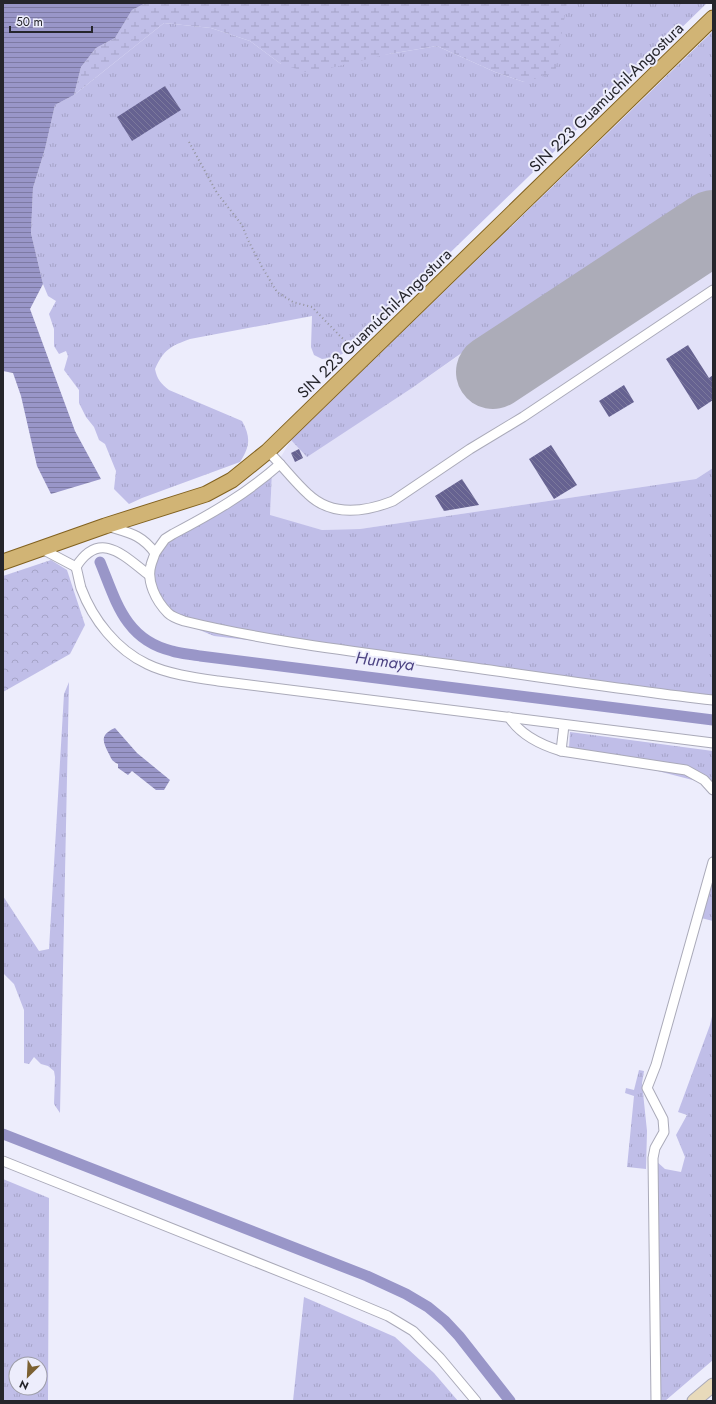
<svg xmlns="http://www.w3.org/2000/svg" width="716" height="1404" font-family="Jost,sans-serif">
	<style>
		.built { fill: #e2e1f8 }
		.grass { fill: url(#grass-tufts); fill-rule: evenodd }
		.forest { fill: url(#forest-crowns) }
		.wetland { fill: url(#wetland-marsh) }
		.water { fill: url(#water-rules) }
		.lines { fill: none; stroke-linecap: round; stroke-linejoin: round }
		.canal { stroke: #9996c8; stroke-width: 11 }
		.runway { stroke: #acacb8; stroke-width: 74 }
		.building { fill: url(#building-back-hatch) }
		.street-casing { stroke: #aaaab9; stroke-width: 11 }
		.secondary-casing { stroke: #aaaab9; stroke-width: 15 }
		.primary-casing { stroke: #81611f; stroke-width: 17 }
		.path { stroke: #9595a0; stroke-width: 2; stroke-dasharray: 1 3; stroke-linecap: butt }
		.street { stroke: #fff; stroke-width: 9 }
		.secondary { stroke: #e8daba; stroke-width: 13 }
		.primary { stroke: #d1b475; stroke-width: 15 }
		.labels { text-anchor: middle; stroke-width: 4; stroke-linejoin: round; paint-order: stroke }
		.street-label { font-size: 16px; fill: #25252b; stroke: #ededfc }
		.water-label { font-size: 17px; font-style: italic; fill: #4c4383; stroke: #ededfc }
	</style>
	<defs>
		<pattern id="grass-tufts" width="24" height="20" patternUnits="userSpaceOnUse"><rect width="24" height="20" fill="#c0bee8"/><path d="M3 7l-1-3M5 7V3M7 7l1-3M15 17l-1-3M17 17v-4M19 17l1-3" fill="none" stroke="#a5a3c7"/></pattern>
		<pattern id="forest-crowns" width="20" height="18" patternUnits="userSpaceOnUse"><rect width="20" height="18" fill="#c0bee8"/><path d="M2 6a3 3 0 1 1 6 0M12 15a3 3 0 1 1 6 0" fill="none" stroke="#a5a3c7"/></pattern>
		<pattern id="wetland-marsh" width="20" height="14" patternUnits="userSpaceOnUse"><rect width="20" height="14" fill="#c0bee8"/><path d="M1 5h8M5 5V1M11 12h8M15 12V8" fill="none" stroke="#a5a3c7"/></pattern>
		<pattern id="water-rules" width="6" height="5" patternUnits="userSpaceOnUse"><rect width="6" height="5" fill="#9996c8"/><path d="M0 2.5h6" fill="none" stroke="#7d7aa3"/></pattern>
		<pattern id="building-back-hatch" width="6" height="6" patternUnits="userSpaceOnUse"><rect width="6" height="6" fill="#666291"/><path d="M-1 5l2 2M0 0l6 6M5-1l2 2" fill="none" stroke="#7c799c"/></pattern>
	</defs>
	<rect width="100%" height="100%" fill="#ededfc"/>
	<polygon class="built" points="713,178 713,468 696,479 360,529 322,530 270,516 272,472 291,440 307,456 412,388"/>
	<g class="grass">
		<path d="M567 3H707L352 348 337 357 322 359 314 355 311 347 312 316 190 339C171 346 164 349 155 369 157 379 161 384 169 390L242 421C251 437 250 447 240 462L142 498 129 504 114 489 116 471 105 444 99 440 94 427 86 417 79 403V390L64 370 68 356 66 351 59 354 54 346V329L49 314 56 301 48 296 43 284 31 233 33 188 45 149 55 105 74 95 164 23 211 28 250 41 281 64 389 54 437 46 495 72 524 82Z"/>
		<polygon points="713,31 713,212 486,361 473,345 412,388 307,457 291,440"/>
		<polygon points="713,468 713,699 513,671 214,636 173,619 153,593 151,558 162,539 272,472 270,515 322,530 360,529 696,479"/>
		<polygon points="69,682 60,1113 54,1104 55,1077 54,1071 48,1066 41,1064 34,1057 29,1064 24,1063 24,1010 14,984 3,973 3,896 39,951 49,949 64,694"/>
		<polygon points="570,732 713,751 713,792 708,784 569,748"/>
		<polygon points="713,852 713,921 693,916"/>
		<polygon points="713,1012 713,1360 665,1401 658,1401 655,1160 665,1169 681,1172 685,1157 676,1135 687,1115 678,1112 710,1025"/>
		<polygon points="639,1070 644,1071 642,1083 647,1131 646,1169 627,1167 634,1096 625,1093 626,1088 634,1090"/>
		<path d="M3 1179 49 1198 48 1401H3ZM16 1364H40V1388H16Z"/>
		<polygon points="304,1297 395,1337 434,1373 458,1401 293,1401"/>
	</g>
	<polygon class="forest" points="51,560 67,570 85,625 70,654 3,692 3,576"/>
	<polygon class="wetland" points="146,3 567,3 555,73 524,82 495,72 437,46 389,54 309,73 281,64 250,41 211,28 164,23 74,95 81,67 96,48 115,38 132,10"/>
	<g class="water">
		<polygon points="3,3 146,3 132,10 115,38 96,48 81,67 74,95 55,105 45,149 33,188 31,233 43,284 30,309 75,431 101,479 51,494 37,466 21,396 13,373 3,371"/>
		<path d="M115 728 137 753 170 780 164 790H156L132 771 128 775 118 768V764C112 761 112 760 109 754 103 742 99 735 115 728Z"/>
	</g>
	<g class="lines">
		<g class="canal">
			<path d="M100 562C116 601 125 640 172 651 181 654 191 654 200 656L713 720"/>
			<polyline points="3,1134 367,1276 406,1294 428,1307 445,1321 459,1336 510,1401"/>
		</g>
		<polyline class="runway" points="493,372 713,227"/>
	</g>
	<g class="building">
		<polygon points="165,86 181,110 132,141 117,117"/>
		<polygon points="688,345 709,378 713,375 713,400 698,410 666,359"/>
		<polygon points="624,385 634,402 609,417 599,401"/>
		<polygon points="551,445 577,485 554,499 529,459"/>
		<polygon points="299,449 303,458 295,462 291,453"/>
		<polygon points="462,479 479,505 444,511 435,496"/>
	</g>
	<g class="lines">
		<defs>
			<g id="street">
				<path d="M280 464C289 474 298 485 308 494 332 517 365 512 393 501L470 449 523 417 713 290"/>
				<path d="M107 526C129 533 141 534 155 553 154 557 152 561 151 565 146 581 156 601 168 613 172 617 178 619 184 621 270 642 359 652 446 664 535 676 624 690 713 700"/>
				<polyline points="42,549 76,567"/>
				<path d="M155 553 165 539 173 534C213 513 246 494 280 464L268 451"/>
				<path d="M149 575C124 556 100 529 76 567 78 574 79 581 81 588 93 620 117 650 147 664 167 674 197 678 218 681L713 743"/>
				<path d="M509 717C521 736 541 745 561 751L686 770 704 780 713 790"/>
				<polyline points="561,751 564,725"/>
				<polyline points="3,1161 326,1290 388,1316 413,1331 440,1358 476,1401"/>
				<polyline points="656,1401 653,1158 655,1148 664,1132 663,1119 647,1088 656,1065 713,862"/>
			</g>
			<polyline id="secondary" points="694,1401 713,1385"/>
			<polyline id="primary" points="3,562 105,526 206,494 232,480 268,451 713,18"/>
		</defs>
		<use href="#street" class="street-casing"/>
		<use href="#secondary" class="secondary-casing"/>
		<use href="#primary" class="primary-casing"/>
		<polyline class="path" points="189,142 217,193 242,225 248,240 262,267 277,292 293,302 312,307 341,337 356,350"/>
		<use href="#street" class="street"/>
		<use href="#secondary" class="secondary"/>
		<use href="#primary" class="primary"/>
	</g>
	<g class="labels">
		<g class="street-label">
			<text transform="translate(606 97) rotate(-44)" y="6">SIN 223 Guamúchil-Angostura</text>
			<text transform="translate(374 323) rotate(-44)" y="6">SIN 223 Guamúchil-Angostura</text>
		</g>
		<g class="water-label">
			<text transform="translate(385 661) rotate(7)" y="6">Humaya</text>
		</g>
	</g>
	<rect width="716" height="1404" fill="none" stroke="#25252b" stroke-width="8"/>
	<g transform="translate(28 1376) rotate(204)"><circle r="19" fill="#ededfc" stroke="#9d9da8"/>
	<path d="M0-3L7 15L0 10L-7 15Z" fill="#7c6133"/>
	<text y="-6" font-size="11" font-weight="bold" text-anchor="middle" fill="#25252b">N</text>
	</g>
	<path d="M10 26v6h82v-6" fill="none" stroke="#25252b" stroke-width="2"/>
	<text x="16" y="26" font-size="12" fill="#25252b" stroke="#ededfc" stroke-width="3" paint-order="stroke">50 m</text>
</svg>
